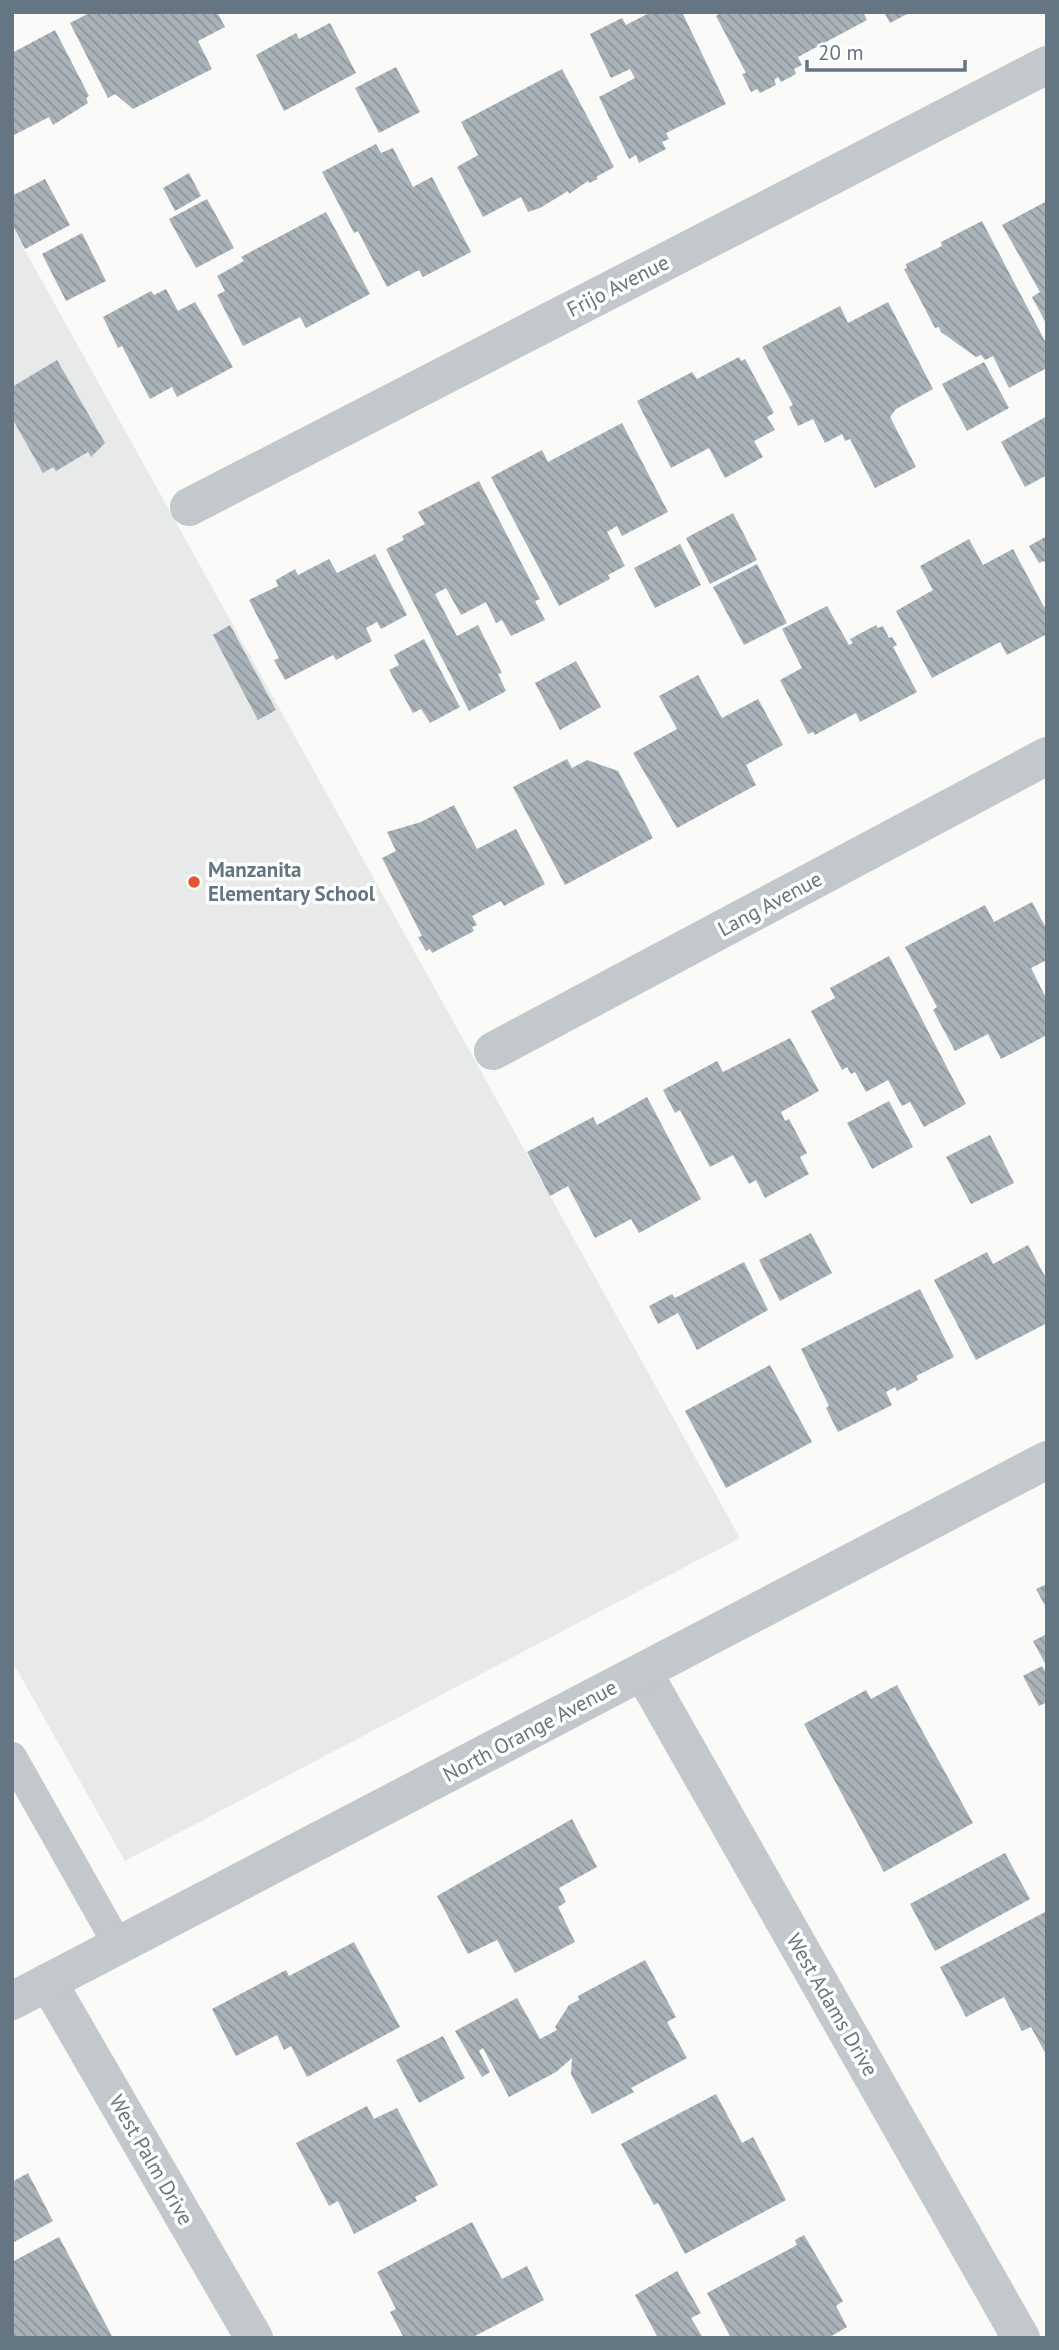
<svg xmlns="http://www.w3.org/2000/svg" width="1059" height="2350" font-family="'PT Sans',sans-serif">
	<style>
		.built { fill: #e8e9e9 }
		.building { fill: url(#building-back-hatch) }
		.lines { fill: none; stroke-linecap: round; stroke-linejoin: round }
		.service { stroke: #c3c8cc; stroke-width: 30 }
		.minor { stroke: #c3c8cc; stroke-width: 38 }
		.tertiary { stroke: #c3c8cc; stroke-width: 38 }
		.poi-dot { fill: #e4572e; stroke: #fff; stroke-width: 2.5 }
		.labels { text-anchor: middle; stroke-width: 7; stroke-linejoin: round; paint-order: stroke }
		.street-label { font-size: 21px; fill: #657683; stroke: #fff }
		.poi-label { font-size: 21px; font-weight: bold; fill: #657683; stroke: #fff; text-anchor: start }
	</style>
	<defs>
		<pattern id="building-back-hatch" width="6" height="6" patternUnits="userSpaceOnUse" patternTransform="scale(1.75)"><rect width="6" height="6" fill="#aab3b9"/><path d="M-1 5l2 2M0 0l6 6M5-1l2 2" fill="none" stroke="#8e969c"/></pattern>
	</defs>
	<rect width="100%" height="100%" fill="#fafaf8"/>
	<polygon class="built" points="12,227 740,1538 125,1861 12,1661"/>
	<g class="building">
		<polygon points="91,12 217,12 225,27 198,41 212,69 133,109 115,94 108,98 70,23"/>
		<polygon points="651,12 682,12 726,104 666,133 669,139 662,142 666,149 639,163 636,155 629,159 599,97 635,78 630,69 611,78 590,34 622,18 626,25"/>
		<polygon points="722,12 863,12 867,20 798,57 802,65 794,69 796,74 781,82 778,77 774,80 776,85 760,93 757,89 751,92 742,74 746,73 716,16"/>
		<polygon points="884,12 911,12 890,23"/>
		<polygon points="330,23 356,73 284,111 256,55 296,33 299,39"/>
		<polygon points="55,30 89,96 86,98 88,103 53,125 49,117 12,136 12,53"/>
		<polygon points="396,67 420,112 379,133 355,88"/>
		<polygon points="562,69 614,167 596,177 598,179 589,183 588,181 569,194 568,191 540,208 528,212 521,197 483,217 457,167 478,155 461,122"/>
		<polygon points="376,144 381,153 393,148 413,187 432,177 471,252 423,277 419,270 387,287 358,231 354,233 322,172"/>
		<polygon points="189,173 201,196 175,211 163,188"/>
		<polygon points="45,179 70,225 25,249 12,224 12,196"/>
		<polygon points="207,199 234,248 196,268 169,219"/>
		<polygon points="1047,201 1047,325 1032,297 1040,292 1002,225"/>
		<polygon points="326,212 370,294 306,328 300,317 243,346 217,295 225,291 217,276 244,261 241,257"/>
		<polygon points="982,221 1047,345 1047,368 1009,388 993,356 985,360 981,355 976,357 941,332 939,327 935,328 904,269 907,268 906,264 942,246 941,242"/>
		<polygon points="82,233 106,281 66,301 42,254"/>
		<polygon points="166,289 178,311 195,302 233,367 177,397 172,387 150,399 122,346 118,348 103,317 151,291 154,295"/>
		<polygon points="888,302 933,389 896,409 890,417 916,467 875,488 850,439 845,441 842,434 825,443 813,419 798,426 789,407 793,405 762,347 840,306 848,323"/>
		<polygon points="739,357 741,361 745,359 774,413 767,417 775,430 754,441 763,457 725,478 709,448 671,468 637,401 692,372 697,379"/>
		<polygon points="57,360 105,443 91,457 88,452 56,471 53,467 43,473 12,418 12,387"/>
		<polygon points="984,362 1009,408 967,431 942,384"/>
		<polygon points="1047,416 1047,475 1025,487 1001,442"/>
		<polygon points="622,423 668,512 622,536 617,526 607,532 625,566 608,575 610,579 559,606 491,477 542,450 548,462"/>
		<polygon points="479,481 540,599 535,601 545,620 511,636 502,620 496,623 486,602 461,615 446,588 435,594 457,636 478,625 502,673 498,674 506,691 469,711 386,549 404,540 402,536 425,524 418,512"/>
		<polygon points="733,513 757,560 710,584 686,538"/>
		<polygon points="1047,536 1047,566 1044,561 1039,563 1029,546"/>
		<polygon points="969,539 983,565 1013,549 1044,607 1047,605 1047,634 1007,655 1000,642 932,678 896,611 933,590 920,566"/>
		<polygon points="680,544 701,585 655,608 634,568"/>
		<polygon points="375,554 407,615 381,629 377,622 366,628 372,641 336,660 333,655 285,680 274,660 279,658 249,600 278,586 276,580 295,569 298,575 329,559 337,573"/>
		<polygon points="757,564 787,623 744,645 713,587"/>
		<polygon points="827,606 849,645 853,643 850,639 876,625 878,628 883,626 889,638 892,637 897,645 893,647 917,692 860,722 856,713 815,735 813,732 808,734 780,680 802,668 782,629"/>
		<polygon points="230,625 276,710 258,720 213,635"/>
		<polygon points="424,639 460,707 430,723 421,709 413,713 389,670 399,665 394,655"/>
		<polygon points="576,661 601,707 560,730 535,683"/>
		<polygon points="698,675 722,718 758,699 783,745 746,765 756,785 677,828 633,753 677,729 659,696"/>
		<polygon points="567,759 572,768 587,760 618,771 653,838 565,885 513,787"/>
		<polygon points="454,805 477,849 516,829 545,884 504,906 501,901 472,916 477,925 472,927 474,931 432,953 430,949 426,951 418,937 422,936 382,858 396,851 387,832 421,822"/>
		<polygon points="1032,902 1047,930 1047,960 1031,968 1047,1000 1047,1035 1001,1059 988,1034 955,1051 933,1010 937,1007 905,947 985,905 994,922"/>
		<polygon points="889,956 966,1104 924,1127 910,1102 902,1106 888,1080 866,1092 855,1072 851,1074 847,1067 842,1070 811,1011 835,998 830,988"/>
		<polygon points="790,1038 819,1091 781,1112 785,1121 789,1119 807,1153 800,1157 809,1174 765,1198 756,1180 749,1184 733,1155 710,1167 680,1110 675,1113 663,1090 717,1061 723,1072"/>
		<polygon points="647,1097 701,1199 639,1233 631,1219 595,1238 568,1186 550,1196 527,1152 593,1117 597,1125"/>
		<polygon points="889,1101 913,1147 872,1169 847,1123"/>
		<polygon points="990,1135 1014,1183 971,1204 946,1157"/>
		<polygon points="811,1233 832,1273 780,1301 759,1260"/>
		<polygon points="1028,1245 1047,1280 1047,1323 976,1360 934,1280 987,1252 993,1264"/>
		<polygon points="744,1262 768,1310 697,1350 678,1313 658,1324 649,1306 672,1294 675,1298"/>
		<polygon points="920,1289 954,1357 916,1376 918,1380 897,1391 895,1387 886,1392 892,1405 838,1432 826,1408 829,1406 801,1349"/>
		<polygon points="770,1365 812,1442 726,1488 685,1411"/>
		<polygon points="1047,1584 1047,1609 1036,1589"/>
		<polygon points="1047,1634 1047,1667 1033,1641"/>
		<polygon points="1042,1666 1047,1674 1047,1702 1039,1706 1023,1676"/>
		<polygon points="897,1685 973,1823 884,1872 804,1724 866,1690 871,1699"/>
		<polygon points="572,1819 597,1867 559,1888 566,1902 558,1907 575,1942 515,1973 497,1940 468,1954 437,1896"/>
		<polygon points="1005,1853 1030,1899 935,1951 910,1904"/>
		<polygon points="1047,1911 1047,2056 1031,2027 1022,2031 1004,1997 966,2017 940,1967"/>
		<polygon points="354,1942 400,2027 307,2077 291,2046 284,2050 277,2035 236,2056 212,2009 286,1970 289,1976"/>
		<polygon points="645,1960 676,2017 667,2022 687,2058 631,2088 634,2092 592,2114 571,2074 572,2058 556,2072 509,2097 483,2048 479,2051 490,2072 482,2077 455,2031 517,1998 540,2039 557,2030 555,2027 569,2005 579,2000 578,1996"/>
		<polygon points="443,2036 465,2078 419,2103 396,2060"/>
		<polygon points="716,2094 742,2143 753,2137 786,2200 685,2254 658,2203 654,2205 621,2144"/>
		<polygon points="367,2106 374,2119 397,2108 438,2185 415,2197 417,2201 354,2234 338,2201 329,2206 296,2143"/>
		<polygon points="28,2173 53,2221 12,2243 12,2182"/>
		<polygon points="472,2222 502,2279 527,2266 544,2300 471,2338 404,2338 390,2312 396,2309 377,2272"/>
		<polygon points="804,2235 843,2301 836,2306 847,2327 828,2338 731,2338 707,2293 797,2245 795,2240"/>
		<polygon points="59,2237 113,2338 12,2338 12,2262"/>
		<polygon points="677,2271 701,2313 691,2318 703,2338 658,2338 635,2295"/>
	</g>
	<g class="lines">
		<polyline class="service" points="12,1757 118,1945"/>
		<g class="minor">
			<polyline points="189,507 1047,65"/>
			<polyline points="493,1051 1047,756"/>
			<polyline points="643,1672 1021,2338"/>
			<polyline points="48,1982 254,2338"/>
		</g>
		<polyline class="tertiary" points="12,2001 1047,1460"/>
	</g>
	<circle class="poi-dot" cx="194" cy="882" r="7"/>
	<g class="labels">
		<g class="street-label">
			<text transform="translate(618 286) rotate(-27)" y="7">Frijo Avenue</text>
			<text transform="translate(770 904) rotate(-28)" y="7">Lang Avenue</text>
			<text transform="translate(530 1731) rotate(-28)" y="7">North Orange Avenue</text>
			<text transform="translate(832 2005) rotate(60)" y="7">West Adams Drive</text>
			<text transform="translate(151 2160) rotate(60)" y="7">West Palm Drive</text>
		</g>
		<g class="poi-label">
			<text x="208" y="877">Manzanita<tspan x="208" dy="24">Elementary School</tspan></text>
		</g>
	</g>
	<rect width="1059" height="2350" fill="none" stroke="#657683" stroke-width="28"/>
	<path d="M807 60v10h158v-10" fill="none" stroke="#657683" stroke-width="3.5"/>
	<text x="818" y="60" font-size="21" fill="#657683" stroke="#ffffff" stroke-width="5" paint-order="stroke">20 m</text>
</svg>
